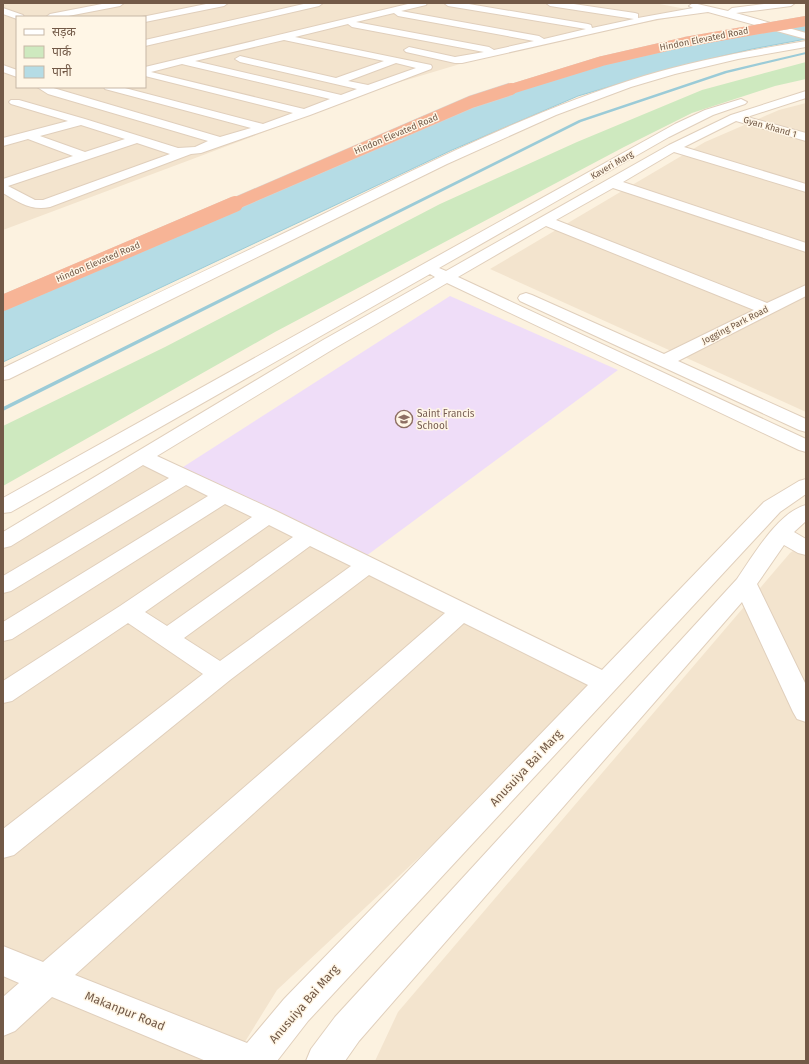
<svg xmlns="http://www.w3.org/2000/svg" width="809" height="1064" font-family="'Fira Sans','Noto Sans Devanagari',sans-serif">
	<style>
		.residential { fill: #f3e4ce; fill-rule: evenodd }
		.education { fill: #efddf8 }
		.green { fill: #cee9bf }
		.water { fill: #b5dce5; stroke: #9bcbd7 }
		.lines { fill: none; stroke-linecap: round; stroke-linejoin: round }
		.stream { fill: #9bcbd7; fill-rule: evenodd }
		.minor-casing { stroke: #e0cfbc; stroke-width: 2 }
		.minor { fill: #fff; fill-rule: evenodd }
		.highway-bridge-far2-casing { stroke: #dad4cf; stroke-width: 10; stroke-linecap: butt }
		.highway-bridge-far1-casing { stroke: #dad4cf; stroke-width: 13; stroke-linecap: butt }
		.highway-bridge-casing { stroke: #dad4cf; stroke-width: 16; stroke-linecap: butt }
		.highway-bridge-far2 { stroke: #f7b496; stroke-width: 10 }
		.highway-bridge-far1 { stroke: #f7b496; stroke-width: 12 }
		.highway-bridge { stroke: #f7b496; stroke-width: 16 }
		.labels { text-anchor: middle; stroke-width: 3; stroke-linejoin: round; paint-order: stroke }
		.far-street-label { font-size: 9px; fill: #725947; stroke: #fff6e6 }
		.education-label { font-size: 10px; fill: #785e54; stroke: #fff6e6; text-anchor: start }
		.near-street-label { font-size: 12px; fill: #725947; stroke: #fff6e6 }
	</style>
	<rect width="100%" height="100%" fill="#fcf2e0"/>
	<g class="residential">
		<path d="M3 3H654L702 12 517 47 390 85 3 230ZM17 17H145V87H17Z"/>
		<polygon points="806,103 806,412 490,269 705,142 779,110"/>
		<polygon points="142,457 606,683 277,990 233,1061 3,1061 3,543"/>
		<polygon points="806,542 806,1061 375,1061 398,1012 790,553"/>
	</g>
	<polygon class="education" points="450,296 618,370 362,559 180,469"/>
	<polygon class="green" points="806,62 806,79 775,86 692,113 624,147 275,332 3,486 3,426 165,347 440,204 577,142 702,90"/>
	<polygon class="water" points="806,19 806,39 752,49 672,68 578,96 452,150 3,362 3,301 424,116 591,63"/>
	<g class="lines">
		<polygon class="stream" points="806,52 806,54 727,73 581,122 3,411 3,407 579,120 725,71"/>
		<defs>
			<g id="minor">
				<polygon points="107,3 124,3 120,6 63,17 46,17 50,14"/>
				<polygon points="211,3 228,3 224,6 145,22 145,17 142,17"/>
				<polygon points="308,3 323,3 319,6 145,46 145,40"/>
				<path d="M412 3H427L426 5 401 11 539 36 544 39 586 29 448 6 444 3H463L588 24 591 25 592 28 634 19 550 6 546 3H567L635 13 638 14V18L693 8 689 6 693 3 728 11 732 8 772 3H795L791 6 736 13 806 33V39L708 12 657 19 462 63H455L406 52 404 50 409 47 455 57 484 52 352 27 348 24 295 37 431 65 432 67 431 69 310 115 201 153 191 154 50 207C31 211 18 202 3 193V179L73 156 28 139 3 146V138L68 121 11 104 9 102 11 100H19L85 119 178 148 195 147 208 141 48 94 37 87H50L220 137 251 128 105 89 104 87H121L263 124 293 113 145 76V67ZM394 13 398 16 534 41 494 50 489 47 356 22ZM284 40 384 61 336 78 240 56 235 59 240 62 357 89 341 95 195 61ZM396 63 416 68 368 85 348 81ZM182 64 186 65 330 99 304 109 151 72ZM81 125 125 139 85 152 40 136ZM137 143 170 154 43 200H35L8 186Z"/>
				<polygon points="3,8 23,15 24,17 17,17 17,19 3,14"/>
				<path d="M806 41V47L738 59 675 74 631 87 556 115 447 164 9 379 3 380V368C101 320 200 273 299 226 411 171 524 113 644 76 697 60 751 50 806 41Z"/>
				<polygon points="3,65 17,70 17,77 3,72"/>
				<path d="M806 91V98L747 117 806 133V141L736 121 684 147 806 184V192L674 152 623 182 806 243V252L613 188 556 220 767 303 806 285V296L678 361 806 419V432L799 430 520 301 518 298 520 295 526 293 532 295 664 354 754 310 546 226 458 277 806 439V452L799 450 447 283 335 348 157 456 276 511 602 670 764 502 799 481 806 479V494L780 512 308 1021 277 1061H206L52 997 15 1031 3 1036V997L19 983 3 976V946L43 962 445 613 369 575 230 680 14 855 3 858V829L203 674 128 623 12 701 3 703V681L120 606 252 517 225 504 12 639 3 641V622L208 496 186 485 11 591 3 593V576L169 478 143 465 11 546 3 548V532L323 340 435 277 430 274 11 512 3 513V498L675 124 705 110 741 99 747 102 745 104 713 115 669 137 439 268 446 271 669 145 731 115ZM269 525 293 537 167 626 145 612ZM310 546 351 566 220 661 184 638ZM464 623 588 685 284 999 247 1043 75 975Z"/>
				<path d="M806 505V521L794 532 806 539V555L798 553 784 545 757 584 806 685V722L797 719 793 712 742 602 359 1041 345 1061H306L311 1049 335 1017 737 579C753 556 778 512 806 505Z"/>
			</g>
		</defs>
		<use href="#minor" class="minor-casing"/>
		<use href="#minor" class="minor"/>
		<defs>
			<polyline id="highway-bridge-far2" points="508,90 602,61 685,42 806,21"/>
			<polyline id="highway-bridge-far1" points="232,205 471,102 511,89"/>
			<polyline id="highway-bridge" points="3,303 235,204"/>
		</defs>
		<use href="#highway-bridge-far2" class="highway-bridge-far2-casing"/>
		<use href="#highway-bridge-far1" class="highway-bridge-far1-casing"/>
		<use href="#highway-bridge" class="highway-bridge-casing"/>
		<use href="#highway-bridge-far2" class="highway-bridge-far2"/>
		<use href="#highway-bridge-far1" class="highway-bridge-far1"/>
		<use href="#highway-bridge" class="highway-bridge"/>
	</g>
	<defs>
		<symbol id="school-ring" viewBox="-11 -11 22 22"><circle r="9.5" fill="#fff6e6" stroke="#8d6e63" stroke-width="1.5"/><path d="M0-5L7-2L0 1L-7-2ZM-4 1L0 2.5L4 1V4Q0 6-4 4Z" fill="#8d6e63"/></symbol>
	</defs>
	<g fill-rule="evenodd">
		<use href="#school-ring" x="394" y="409" width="20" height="20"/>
	</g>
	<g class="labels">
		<g class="far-street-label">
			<text transform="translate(704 39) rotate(-11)" y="3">Hindon Elevated Road</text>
			<text transform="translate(770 127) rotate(16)" y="3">Gyan Khand 1</text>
			<text transform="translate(396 134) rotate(-23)" y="3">Hindon Elevated Road</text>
			<text transform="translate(612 165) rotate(-30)" y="3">Kaveri Marg</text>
			<text transform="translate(98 262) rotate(-23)" y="3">Hindon Elevated Road</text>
			<text transform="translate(735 325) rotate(-27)" y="3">Jogging Park Road</text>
		</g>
		<g class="education-label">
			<text x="417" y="417">Saint Francis<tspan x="417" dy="12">School</tspan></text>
		</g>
		<g class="near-street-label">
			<text transform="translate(526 768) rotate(-47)" y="4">Anusuiya Bai Marg</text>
			<text transform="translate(304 1004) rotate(-49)" y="4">Anusuiya Bai Marg</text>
			<text transform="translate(125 1011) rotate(22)" y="4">Makanpur Road</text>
		</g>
	</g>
	<rect width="809" height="1064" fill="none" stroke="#725947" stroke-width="8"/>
	<rect x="16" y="16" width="130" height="72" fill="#fff6e6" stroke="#c7b7a6"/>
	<rect x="24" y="29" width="20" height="6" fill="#ffffff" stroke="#c7b7a6"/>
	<text x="52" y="36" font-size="12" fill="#725947">सड़क</text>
	<rect x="24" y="46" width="20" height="12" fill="#cee9bf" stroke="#c7b7a6"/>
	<text x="52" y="56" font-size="12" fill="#725947">पार्क</text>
	<rect x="24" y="66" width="20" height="12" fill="#b5dce5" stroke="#c7b7a6"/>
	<text x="52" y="76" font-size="12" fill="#725947">पानी</text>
</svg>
